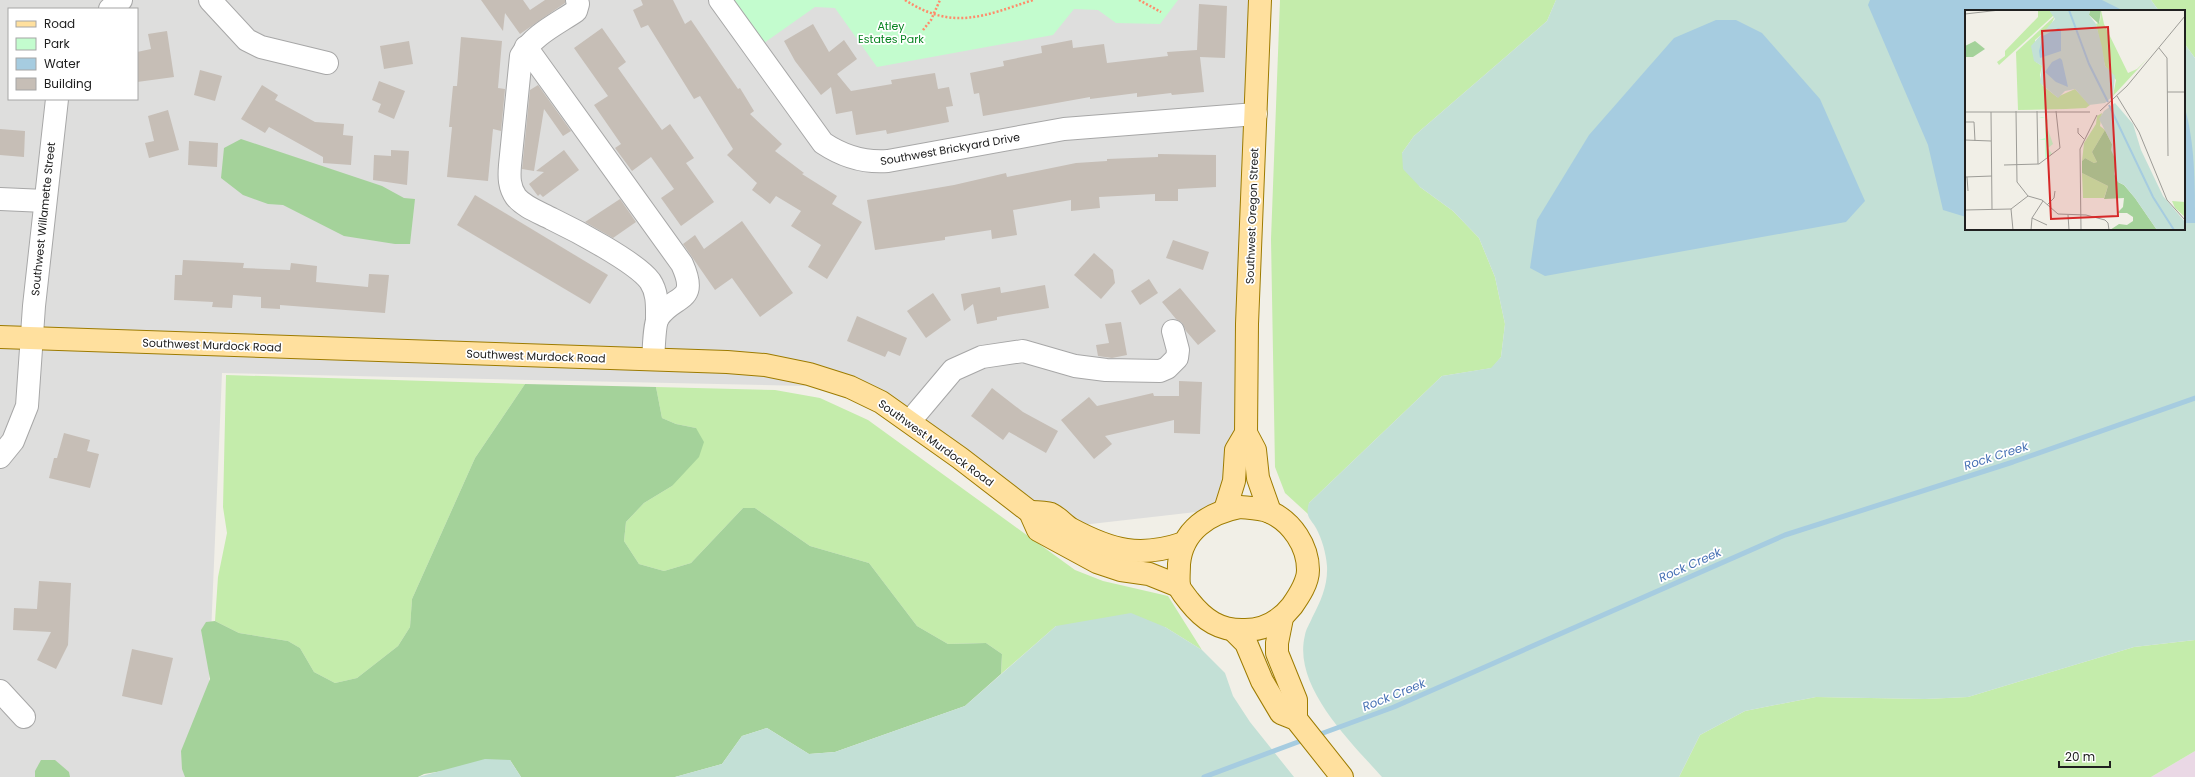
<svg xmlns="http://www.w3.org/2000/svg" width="2195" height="777" font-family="Poppins,sans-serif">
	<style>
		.residential { fill: #dededd; fill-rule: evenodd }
		.industrial { fill: #ead8e5 }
		.grass { fill: #c4ecab }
		.forest { fill: #a4d29a }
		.wetland { fill: #c3e0d6 }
		.park { fill: #c3fcce }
		.water { fill: #a6cce0 }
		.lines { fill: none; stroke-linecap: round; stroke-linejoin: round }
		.stream { stroke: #a6cce0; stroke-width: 5 }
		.building { fill: #c6beb6 }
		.minor-casing { stroke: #a7a7a7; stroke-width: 24 }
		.major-casing { stroke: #9d7b00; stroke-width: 24 }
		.path { stroke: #ff8b6a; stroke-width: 2.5; stroke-dasharray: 2 2; stroke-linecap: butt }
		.minor { stroke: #fff; stroke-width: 22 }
		.major { stroke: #ffe09e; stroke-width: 22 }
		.labels { text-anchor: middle; stroke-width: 3.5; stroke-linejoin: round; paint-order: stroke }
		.park-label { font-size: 11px; fill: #088521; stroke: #fff }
		.street-label { font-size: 11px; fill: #202020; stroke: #fff }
		.water-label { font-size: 12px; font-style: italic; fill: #4872b5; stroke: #fff }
		.inset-river { fill: none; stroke: #a6cce0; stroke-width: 2 }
		.inset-road { fill: none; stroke: #9d9c97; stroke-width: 1 }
		.view { fill: #d62828; fill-opacity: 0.15; stroke: #d62828; stroke-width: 2 }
		.inset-edge { fill: none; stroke: #202020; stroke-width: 2 }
	</style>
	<rect width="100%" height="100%" fill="#f1efe7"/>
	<path class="residential" d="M0 0H1261L1240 507 1038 530 850 387 222 373 205 777H0ZM9 9H137V99H9Z"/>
	<polygon class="industrial" points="2195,751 2195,777 2151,777"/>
	<g class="grass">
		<polygon points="1280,0 1556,0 1547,21 1414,136 1402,153 1420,187 1453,211 1479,238 1495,277 1505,324 1501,357 1492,368 1442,376 1309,503 1308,514 1285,493 1275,467 1271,239"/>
		<polygon points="2151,0 2195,0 2195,58 2184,43 2184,11 2159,11"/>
		<polygon points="226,375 525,384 475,458 412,599 410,627 398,646 357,678 335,683 314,672 300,648 288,641 239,633 215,621 218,577 227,533 223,507"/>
		<polygon points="656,387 775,390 820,398 868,420 1075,570 1103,581 1168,596 1202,650 1165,627 1056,626 1001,674 1002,654 986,643 948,644 917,626 869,563 810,546 755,508 743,508 691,563 664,571 639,564 624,541 626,522 644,503 672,486 696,428 676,424 662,418"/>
		<polygon points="2195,640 2195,751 2151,777 1679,777 1700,735 1745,711 1816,697 1925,699 1968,697 2134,647"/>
	</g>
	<g class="forest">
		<polygon points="241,139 382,186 404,198 415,199 410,244 395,244 344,236 283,205 268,204 243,195 221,178 224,148"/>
		<polygon points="525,384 656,387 662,418 676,424 696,428 704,442 699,457 672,486 644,503 626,522 624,541 639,564 664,571 691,563 743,508 755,508 810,546 869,563 917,626 948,644 986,643 1002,654 1001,674 965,706 835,752 809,754 767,728 742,736 722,764 675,777 521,777 510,760 424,774 418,777 185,777 182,769 181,751 210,679 201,630 206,622 215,621 239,633 288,641 300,648 314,672 335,683 357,678 398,646 410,627 412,599 475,458"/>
		<polygon points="41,760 55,760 69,772 70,777 35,777 35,771"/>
	</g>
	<g class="wetland">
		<path d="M1556 0H2151L2159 11H1966V229H2184V43L2195 58V640L2134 647 1968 697 1925 699 1816 697 1745 711 1700 735 1679 777H1382C1351 742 1292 686 1305 635 1306 629 1310 623 1312 618 1321 601 1328 585 1327 566 1326 553 1322 539 1316 528 1314 524 1309 519 1308 515 1307 511 1308 506 1309 503L1442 376 1491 368 1501 357 1505 324 1495 277 1479 238 1453 211 1420 187 1403 169 1402 153 1414 136 1547 21Z"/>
		<polygon points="1131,613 1165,627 1202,650 1225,673 1233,696 1250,722 1294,777 675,777 722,764 742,736 767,728 809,754 835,752 965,706 1056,626"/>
		<polygon points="485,759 510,760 521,777 418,777"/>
	</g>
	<polygon class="park" points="734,0 1178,0 1160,24 1116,23 1098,10 1074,9 1053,35 877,67 835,8 815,7 764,43"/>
	<g class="water">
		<polygon points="1870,0 2102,0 2124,11 1966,11 1966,217 1943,210 1928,145 1868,5"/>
		<polygon points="1736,20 1762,33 1820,99 1865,201 1846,222 1545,276 1530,268 1537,220 1589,135 1674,38 1716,20"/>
		<path d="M2184 105C2195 141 2195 184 2195 223H2184Z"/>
	</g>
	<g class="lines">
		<g class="stream">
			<polyline points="1315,736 1394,707 1785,535 2013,462 2195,398"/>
			<polyline points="1204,777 1306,739"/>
		</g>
	</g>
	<g class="building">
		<polygon points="481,0 523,0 530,10 545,0 565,0 565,3 520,34 505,13 503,31"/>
		<polygon points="641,0 673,0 685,24 691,20 738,89 740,88 754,111 750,114 782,144 775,151 804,173 802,174 837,196 832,204 862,222 827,279 808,267 821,245 791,226 801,211 776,196 770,204 752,190 757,183 727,155 733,149 700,96 694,99 648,25 641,28 633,10 643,5"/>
		<polygon points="1199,4 1227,6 1225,58 1200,57 1204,92 1172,95 1171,93 1137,97 1137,93 1090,99 1090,97 983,116 979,93 974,94 970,73 1004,66 1003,61 1042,53 1041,46 1072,40 1073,48 1104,44 1107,63 1168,56 1167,52 1197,50"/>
		<polygon points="813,24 829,52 844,40 857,59 837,74 851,91 892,84 891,80 935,73 938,89 949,87 953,106 946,107 949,122 887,134 886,130 856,135 852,111 836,114 831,87 821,95 795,61 784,41"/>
		<polygon points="602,28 626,62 618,68 662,130 670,124 694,158 686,163 714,202 681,226 661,198 674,189 651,157 632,171 615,148 621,144 594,105 608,96 574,48"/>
		<polygon points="167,31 174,77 137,82 137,52 151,49 148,34"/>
		<polygon points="461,37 502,41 498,88 505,89 501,131 493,129 488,181 447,177 452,127 449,127 453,86 457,86"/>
		<polygon points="409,41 413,64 384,69 380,46"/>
		<polygon points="200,70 222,76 215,101 194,95"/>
		<polygon points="379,81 405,91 394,119 378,112 381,104 372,100"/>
		<polygon points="262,85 278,95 275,100 315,122 344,124 343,135 353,136 351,165 323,163 323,157 269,127 265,133 241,119"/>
		<polygon points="538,85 571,131 563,136 544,109 534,171 522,169 530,90"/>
		<polygon points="168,110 179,150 149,158 145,143 154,141 148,116"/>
		<polygon points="0,129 25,131 24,157 0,155"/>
		<polygon points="189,141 218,143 217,167 188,165"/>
		<polygon points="391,150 409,151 407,185 373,180 374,155 391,156"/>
		<polygon points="564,150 579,170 543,197 540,194 538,196 529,184 544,172 536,171"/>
		<polygon points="1158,154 1216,155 1216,187 1178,189 1178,201 1155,201 1155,194 1099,197 1100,208 1071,211 1071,200 1013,210 1017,235 992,239 991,230 945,237 945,240 875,250 867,200 954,185 1006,173 1007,177 1076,163 1107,161 1107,159 1158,157"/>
		<polygon points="475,195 608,275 590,304 457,225"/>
		<polygon points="620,199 636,222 613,238 585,222"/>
		<polygon points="742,221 793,293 760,317 732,278 715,290 683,244 695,235 704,249"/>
		<polygon points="1173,240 1209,252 1203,270 1166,258"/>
		<polygon points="1094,253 1113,270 1115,283 1101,299 1074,275"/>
		<polygon points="183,260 244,263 243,268 290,270 291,263 317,266 316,282 368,287 369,274 389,275 385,313 280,305 280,309 261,308 261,297 233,295 232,308 212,307 213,302 174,300 175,275 182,275"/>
		<polygon points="1149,279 1158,293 1140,305 1131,291"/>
		<polygon points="1045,285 1049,308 997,317 997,320 977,324 973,304 964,311 961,294 1000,287 1001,293"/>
		<polygon points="1180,288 1216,331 1198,345 1186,331 1182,323 1176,319 1162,302"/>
		<polygon points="933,293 951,320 926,338 907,311"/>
		<polygon points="857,316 907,338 900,356 888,351 885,357 847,341"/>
		<polygon points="1121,322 1127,355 1112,358 1098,356 1096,345 1109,343 1105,324"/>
		<polygon points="1179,381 1202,382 1200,434 1174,433 1174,420 1105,436 1112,444 1094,459 1061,420 1089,397 1097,406 1153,393 1154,396 1179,396"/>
		<polygon points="992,388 1023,412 1058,431 1046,453 1009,432 1003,440 971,416"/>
		<polygon points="64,433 90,440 87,451 99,454 90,488 49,478 54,458 57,458"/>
		<polygon points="39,581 71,583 68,645 56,669 37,660 51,632 13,630 14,608 37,609"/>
		<polygon points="132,649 173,658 162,705 122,696"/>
	</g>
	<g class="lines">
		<defs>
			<g id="minor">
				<polyline points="210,0 247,40 261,47 327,63"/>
				<path d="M577 0 578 4 576 11C557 24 533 35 521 56L510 165C509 177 509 187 516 197 524 207 541 213 552 219 575 230 636 262 650 281 658 293 657 306 657 320"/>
				<path d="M720 0 823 143C844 157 864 163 888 161L1064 129 1256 114"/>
				<polyline points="110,9 121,0"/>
				<path d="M526 47 682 264C700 304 673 294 658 318 654 325 654 350 653 359"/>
				<polyline points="0,199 45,201"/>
				<polyline points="910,421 953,370 982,357 1023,351 1075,366 1106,370 1160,371 1167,368 1177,358 1178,350 1173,331"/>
				<polyline points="0,457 13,441 27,406 34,306 57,99"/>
				<polyline points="0,691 24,717"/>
			</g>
			<g id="major">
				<polyline points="1260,0 1247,324 1246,433 1255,450 1258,478 1270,512"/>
				<polyline points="0,337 727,362 765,365 809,374 850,387 881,402 960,458 1030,512 1038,530 1097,562 1121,570 1149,574 1179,586"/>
				<path d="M1240 507C1250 508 1261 508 1270 512 1292 522 1308 546 1308 570 1308 583 1299 596 1292 606 1280 621 1265 630 1245 630 1220 631 1204 620 1189 601 1186 597 1180 590 1179 586 1178 579 1179 571 1179 564 1182 530 1209 513 1240 507Z"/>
				<polyline points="1225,510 1234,481 1236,450 1246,433"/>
				<path d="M1030 512C1036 512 1045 512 1051 514 1058 517 1064 525 1071 529 1112 551 1140 558 1184 543"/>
				<polyline points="1282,618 1277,643 1277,653 1296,700 1296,719"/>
				<polyline points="1233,630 1246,643 1262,681 1281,713 1296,719 1342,777"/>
			</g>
		</defs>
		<use href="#minor" class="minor-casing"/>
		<use href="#major" class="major-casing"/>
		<g class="path">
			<path d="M905 0C953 31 984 16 1033 0"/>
			<polyline points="1139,0 1161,12"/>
			<polyline points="923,30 931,20 940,0"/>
		</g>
		<use href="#minor" class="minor"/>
		<use href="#major" class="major"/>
	</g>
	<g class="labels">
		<g class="park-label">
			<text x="891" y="30">Atley<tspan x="891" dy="13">Estates Park</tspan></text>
		</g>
		<g class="street-label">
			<text transform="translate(950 149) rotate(-10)" y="4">Southwest Brickyard Drive</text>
			<text transform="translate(1252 216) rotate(-88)" y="4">Southwest Oregon Street</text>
			<text transform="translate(43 219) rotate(-84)" y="4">Southwest Willamette Street</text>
			<text transform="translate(212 345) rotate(2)" y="4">Southwest Murdock Road</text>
			<text transform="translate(536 356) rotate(2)" y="4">Southwest Murdock Road</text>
			<text transform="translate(936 443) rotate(36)" y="4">Southwest Murdock Road</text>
		</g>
		<g class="water-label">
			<text transform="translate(1996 456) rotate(-18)" y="4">Rock Creek</text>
			<text transform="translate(1690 565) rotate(-24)" y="4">Rock Creek</text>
			<text transform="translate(1394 695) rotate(-22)" y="4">Rock Creek</text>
		</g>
	</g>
	<g transform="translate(1965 10)">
		<rect width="220" height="220" fill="#f1efe7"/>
		<path d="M73 0H84L89 5 34 55 32 52 40 46V41L73 7ZM136 0 139 14 163 63 172 59 184 47 148 86 151 70 140 56 131 14 135 12ZM90 6 85 17 70 30 71 52 77 56 75 65 77 75 92 87 110 79 125 95 121 98 101 99 53 100 51 42ZM137 103 135 116 140 120 127 142 132 152 129 153 120 148 117 151 119 133 131 114 132 106ZM117 163 143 176 139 188H118ZM207 191 220 192V207L210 198Z" fill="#c4ecab"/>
		<path d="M125 0H136L134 14 124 5ZM10 31 20 39 8 47H0V36ZM140 120 147 134 152 160 150 164 153 172 159 175 170 188 192 220H145L154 214 162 215 168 211V207L162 203H152L158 197 159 188 139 189 143 176 117 163V151L120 148 129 153 132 152 127 142Z" fill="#a4d29a"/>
		<path d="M84 0H125L124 5 131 14 137 37 140 56 150 66 148 86 140 93 124 95 110 79 100 81 93 88 75 73 77 56 69 51 66 36 90 9ZM150 93 168 114 176 140 198 186 220 212V220H192L170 188 159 175 153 172 149 164 151 151 146 140 147 134 134 109 139 101Z" fill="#c3e0d6"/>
		<path d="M77 107 80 108 83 110 82 117 88 134 83 138 87 144 80 148V130H74L80 128V108H74Z" fill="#c3fcce"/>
		<path d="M93 18 96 19V41L75 48 74 41 78 26ZM95 48 97 50 103 77 91 72 80 62 87 52Z" fill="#a6cce0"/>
		<path class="inset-river" d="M104 0 124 54 143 92M144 95 188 187 209 220"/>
		<path class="inset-road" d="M0 4 35 0M194 38 202 48 203 146M202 82H220M152 86 174 122 202 190 220 210M51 101 52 172 63 186M72 101 73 154M135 101 162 76 220 6M0 102H125M26 102 27 199M1 112H9L10 131M113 118V123L119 129M0 130 26 131M39 155 74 154 95 138 91 101M0 167 27 166M2 167 3 181M82 195 89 188 90 181M46 199 48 220M0 200 46 199 63 186 77 190 93 204 121 205 140 210 143 213 144 220M103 205 104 220M67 208 82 215M66 220 67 208 78 191M116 220 115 139 132 105"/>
		<path class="view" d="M143 17 153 206 86 209 77 21Z"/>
		<rect width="220" height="220" class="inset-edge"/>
	</g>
	<rect x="8" y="8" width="130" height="92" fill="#ffffff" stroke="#a6a6a6"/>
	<rect x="16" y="21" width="20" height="6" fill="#ffe09e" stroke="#a6a6a6"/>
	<text x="44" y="28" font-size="12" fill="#202020">Road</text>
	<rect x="16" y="38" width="20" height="12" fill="#c3fcce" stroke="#a6a6a6"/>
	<text x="44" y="48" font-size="12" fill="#202020">Park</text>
	<rect x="16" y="58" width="20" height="12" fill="#a6cce0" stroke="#a6a6a6"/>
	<text x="44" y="68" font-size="12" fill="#202020">Water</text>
	<rect x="16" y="78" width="20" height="12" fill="#c6beb6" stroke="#a6a6a6"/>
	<text x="44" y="88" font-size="12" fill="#202020">Building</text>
	<path d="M2059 761v6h51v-6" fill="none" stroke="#202020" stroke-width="2"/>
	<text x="2065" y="761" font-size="12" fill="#202020" stroke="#ffffff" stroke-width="3" paint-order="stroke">20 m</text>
</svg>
